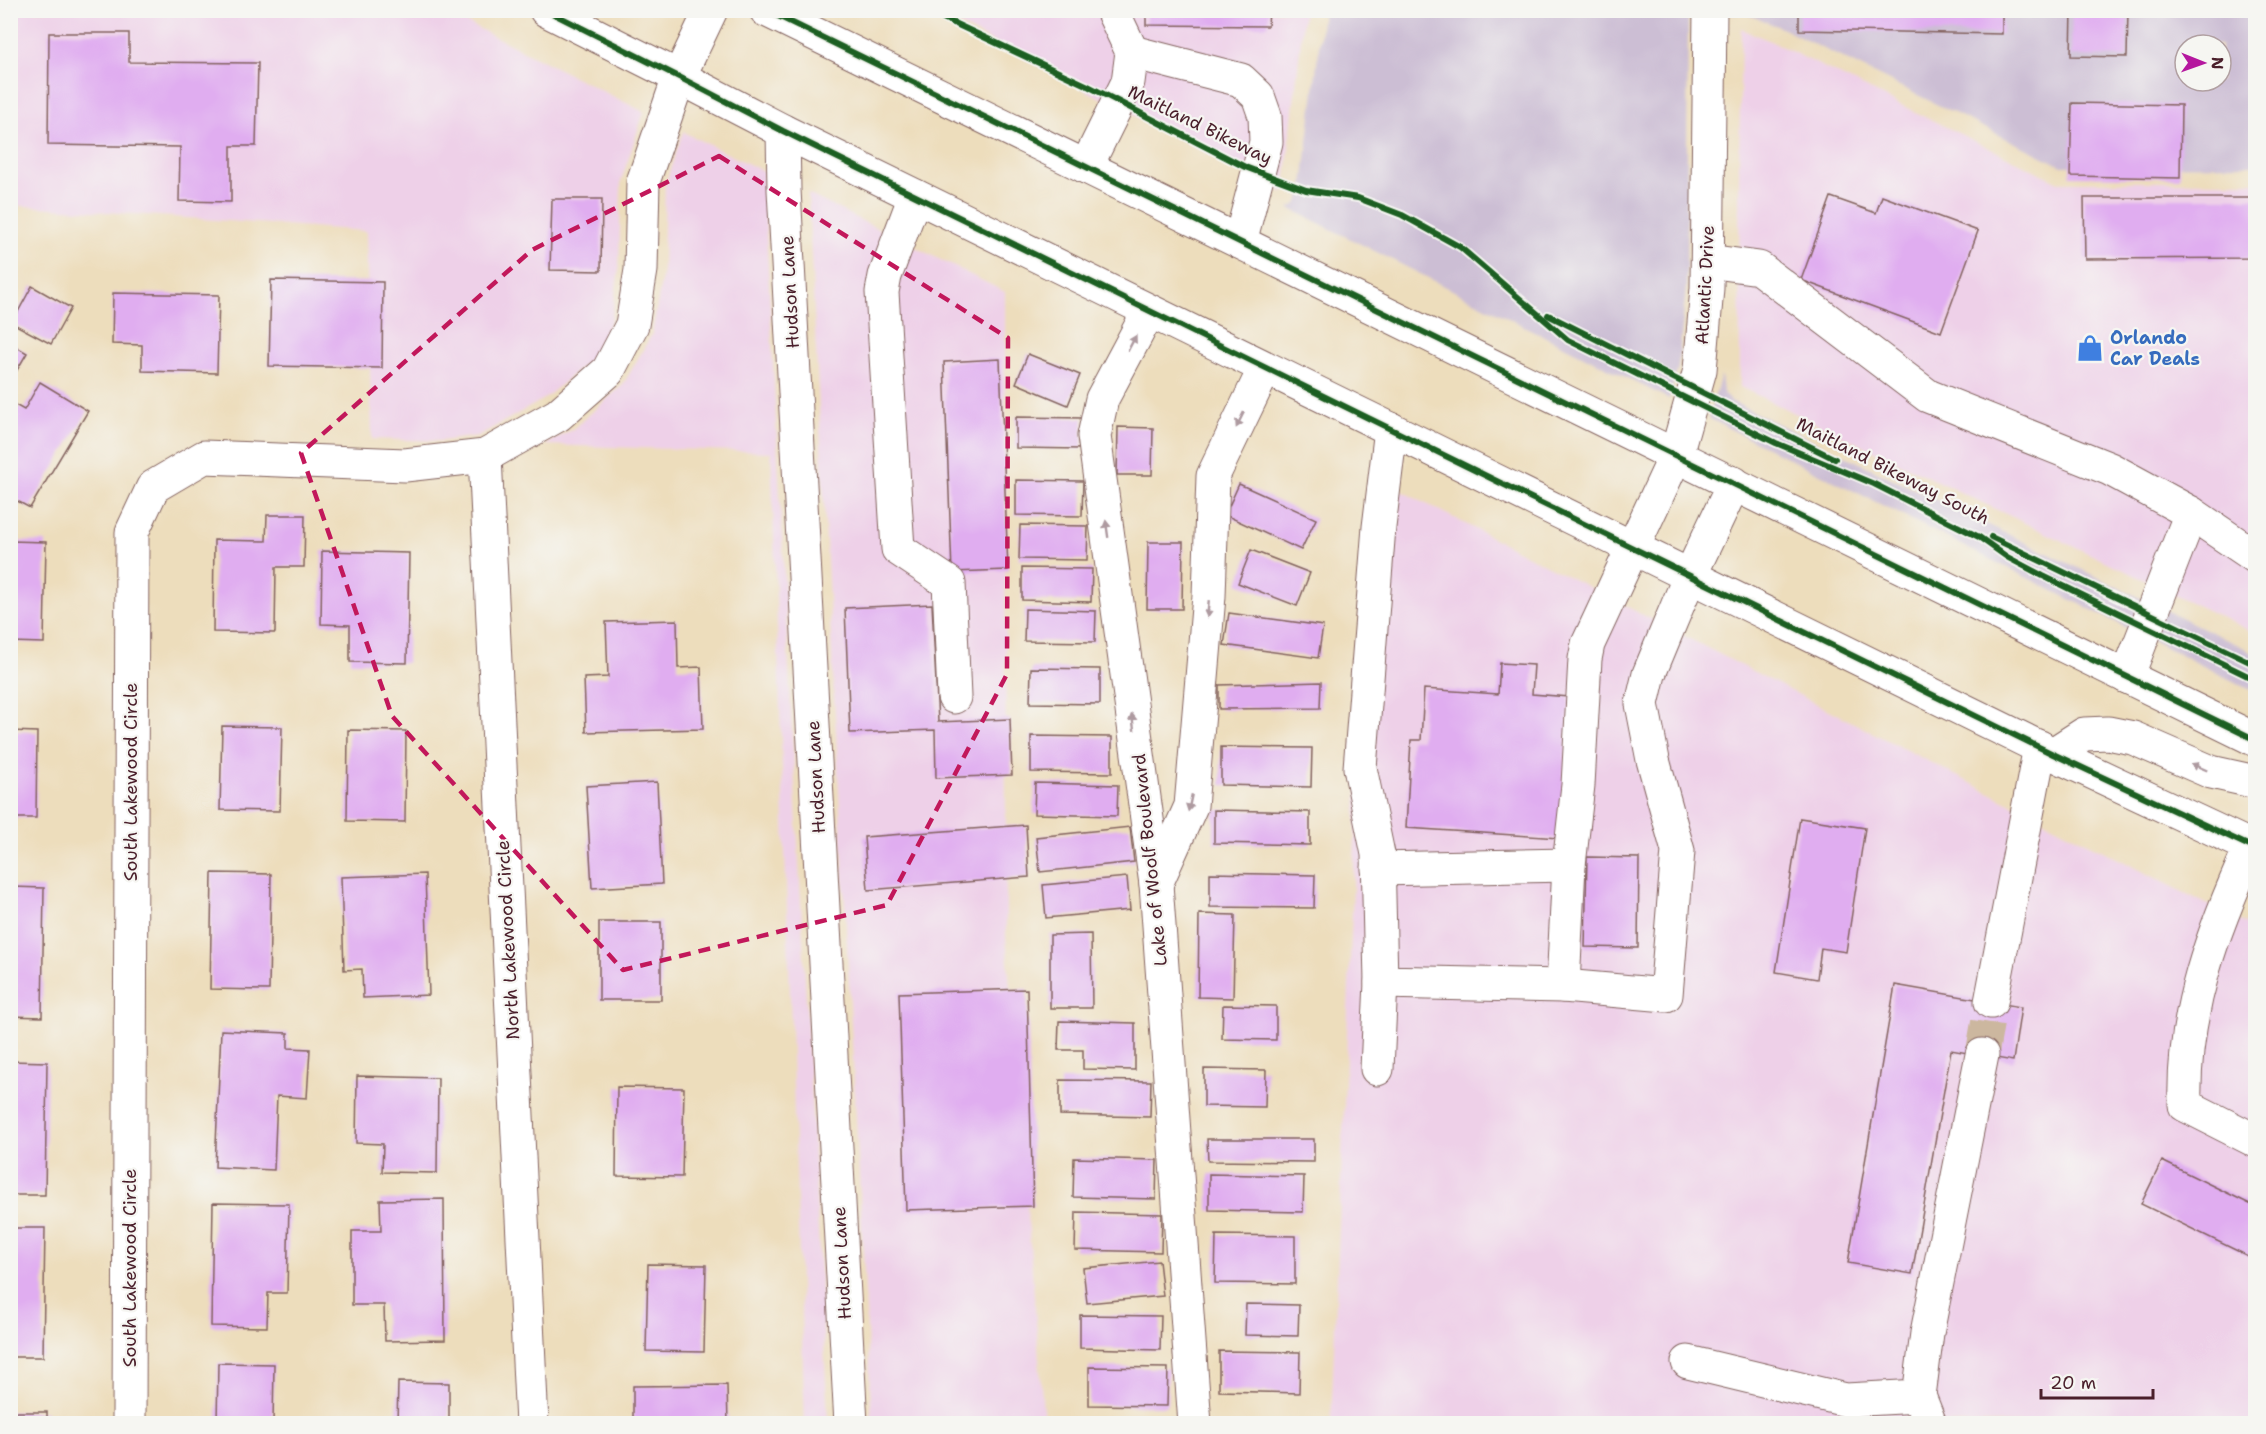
<svg xmlns="http://www.w3.org/2000/svg" width="2266" height="1434" font-family="'Shantell Sans',sans-serif">
	<style>
		.built { fill: #eed0e8 }
		.industrial { fill: #ccbed4; fill-rule: evenodd }
		.building { fill: #e0adf0 }
		.lines { fill: none; stroke-linecap: round; stroke-linejoin: round }
		.minor-tunnel { stroke: #ccb79f; stroke-width: 33; stroke-dasharray: 33 16; stroke-linecap: butt }
		.minor-casing { stroke: #83625e; stroke-width: 35 }
		.major-casing { stroke: #83625e; stroke-width: 35 }
		.minor { stroke: #fff; stroke-width: 33 }
		.major { stroke: #fff; stroke-width: 33 }
		.cycleway-casing { stroke: #f6f6f2; stroke-width: 10 }
		.cycleway { stroke: #1b5e20; stroke-width: 6 }
		.oneway { fill: #ae9aa0 }
		.marked { fill: none; stroke: #c2185b; stroke-width: 4.5; stroke-dasharray: 12 8; stroke-linejoin: round }
		.labels { text-anchor: middle; stroke-width: 4.5; stroke-linejoin: round; paint-order: stroke }
		.street-label { font-size: 18px; fill: #4a1f2b; stroke: #f6f6f2 }
		.shop-label { font-size: 18px; font-weight: bold; fill: #366cbe; stroke: #f6f6f2; text-anchor: start }
	</style>
	<rect width="100%" height="100%" fill="#f6f6f2"/>
	<filter id="ink" filterUnits="userSpaceOnUse"><feTurbulence type="fractalNoise" baseFrequency=".0167" numOctaves="2"/><feDisplacementMap in="SourceGraphic" scale="12" xChannelSelector="R" yChannelSelector="G"/><feConvolveMatrix kernelMatrix="1 2 1 2 8 2 1 2 1" color-interpolation-filters="sRGB"/></filter>
	<filter id="wash" filterUnits="userSpaceOnUse"><feTurbulence type="fractalNoise" baseFrequency=".008" numOctaves="4" result="noise"/><feDisplacementMap in="SourceGraphic" scale="24" xChannelSelector="R" yChannelSelector="G"/><feGaussianBlur stdDeviation="1.35" result="paint"/><feColorMatrix in="noise" values="0 0 0 0 0 0 0 0 0 0 0 0 0 0 0 0 0 1.4 0 .05"/><feComposite in="paint" operator="in"/></filter>
	<g filter="url(#wash)">
		<rect width="100%" height="100%" fill="#edddbc"/>
		<g class="built">
			<polygon points="10,11 444,11 644,112 621,181 619,269 611,320 590,360 544,399 478,436 441,441 372,439 366,231 11,205"/>
			<polygon points="933,11 1304,11 1284,193"/>
			<polygon points="1741,29 1768,40 2058,182 2255,182 2255,633 1740,387 1739,167"/>
			<polygon points="683,132 763,171 828,1423 805,1423 771,452 545,445 573,429 623,385 652,334 663,271 665,185"/>
			<polygon points="808,194 1005,292 1006,937 1044,1423 872,1423"/>
			<polygon points="1370,475 2255,929 2255,1423 1331,1424"/>
		</g>
		<g class="industrial">
			<path d="M1732 10 2255 11V165L2062 166 1777 26 1743 13 1732 15ZM2185 45H2221V81H2185Z"/>
			<polygon points="1323,11 1688,11 1686,287 1678,367 1669,399 1289,208 1297,204 1302,194"/>
			<polygon points="1721,375 1723,392 1731,401 2255,653 2255,692 1708,418"/>
		</g>
		<g id="blocks">
			<g class="building">
				<polygon points="1146,10 1269,10 1268,26 1146,25"/>
				<polygon points="1799,10 2002,10 2002,34 1799,30"/>
				<polygon points="2072,10 2128,10 2127,57 2071,56"/>
				<polygon points="49,33 129,33 129,62 258,63 256,146 231,146 231,202 179,201 180,147 48,145"/>
				<polygon points="2072,103 2181,105 2180,178 2070,176"/>
				<polygon points="1882,196 1978,231 1941,332 1801,280 1831,197 1876,213"/>
				<polygon points="2084,198 2256,198 2256,258 2085,259"/>
				<polygon points="552,199 602,199 601,271 550,270"/>
				<polygon points="271,280 383,282 382,368 269,366"/>
				<polygon points="32,286 71,308 51,344 12,323"/>
				<polygon points="113,293 219,295 217,373 142,371 142,345 112,344"/>
				<polygon points="10,343 27,353 13,377 10,376"/>
				<polygon points="1028,354 1080,375 1068,405 1016,383"/>
				<polygon points="1000,359 1008,570 952,572 944,362"/>
				<polygon points="40,382 88,411 30,508 10,497 10,402 24,410"/>
				<polygon points="1016,417 1083,418 1082,449 1016,448"/>
				<polygon points="1118,427 1153,428 1152,475 1117,475"/>
				<polygon points="1016,480 1083,481 1082,516 1016,515"/>
				<polygon points="1239,484 1316,519 1301,550 1225,515"/>
				<polygon points="267,515 305,515 304,567 276,567 275,633 213,632 214,540 266,541"/>
				<polygon points="1020,525 1088,526 1087,560 1019,559"/>
				<polygon points="10,541 46,542 44,643 10,642"/>
				<polygon points="1148,542 1183,542 1182,609 1147,609"/>
				<polygon points="1251,550 1310,573 1297,606 1238,583"/>
				<polygon points="322,551 409,553 407,663 350,662 350,625 321,624"/>
				<polygon points="1022,568 1092,569 1091,602 1022,600"/>
				<polygon points="932,604 938,722 1010,719 1012,775 936,778 935,730 850,733 845,608"/>
				<polygon points="1025,609 1096,611 1095,642 1024,641"/>
				<polygon points="1229,613 1323,626 1318,658 1224,645"/>
				<polygon points="677,620 678,668 701,667 703,729 586,732 584,678 608,677 606,622"/>
				<polygon points="1500,663 1534,665 1532,694 1569,697 1559,838 1406,828 1411,740 1421,740 1424,689 1498,694"/>
				<polygon points="1031,668 1100,669 1100,704 1030,703"/>
				<polygon points="1321,682 1320,708 1219,709 1219,685"/>
				<polygon points="222,726 282,727 280,811 220,810"/>
				<polygon points="348,730 406,731 405,822 347,821"/>
				<polygon points="10,731 37,732 36,818 10,818"/>
				<polygon points="1031,736 1112,737 1112,773 1031,772"/>
				<polygon points="1221,747 1312,748 1311,787 1221,785"/>
				<polygon points="657,782 662,884 592,888 586,786"/>
				<polygon points="1035,783 1118,785 1117,816 1034,814"/>
				<polygon points="1214,810 1310,812 1310,845 1214,843"/>
				<polygon points="1800,818 1865,828 1846,952 1821,948 1817,979 1776,972"/>
				<polygon points="1026,825 1029,877 868,890 864,837"/>
				<polygon points="1130,827 1134,862 1040,872 1036,837"/>
				<polygon points="1587,857 1639,858 1638,948 1585,947"/>
				<polygon points="212,873 271,874 269,990 210,989"/>
				<polygon points="1210,873 1315,875 1314,908 1210,907"/>
				<polygon points="425,874 429,995 363,998 362,969 344,970 341,877"/>
				<polygon points="1127,877 1130,910 1046,918 1043,885"/>
				<polygon points="12,887 44,888 42,1017 10,1016"/>
				<polygon points="1199,914 1235,915 1233,998 1198,997"/>
				<rect x="599" y="922" width="62" height="78"/>
				<polygon points="1091,934 1092,1008 1050,1008 1050,935"/>
				<polygon points="1895,985 2021,1007 2013,1061 1951,1050 1912,1274 1848,1263"/>
				<polygon points="1027,989 1033,1206 906,1210 899,993"/>
				<polygon points="1223,1005 1276,1006 1276,1040 1222,1039"/>
				<polygon points="1059,1021 1135,1023 1135,1070 1083,1069 1083,1050 1058,1050"/>
				<polygon points="221,1030 288,1033 288,1048 310,1049 307,1098 277,1096 274,1170 215,1167"/>
				<polygon points="10,1061 47,1062 45,1195 10,1195"/>
				<polygon points="1204,1069 1266,1070 1265,1107 1204,1106"/>
				<polygon points="357,1076 438,1078 437,1173 382,1172 383,1144 356,1143"/>
				<polygon points="1060,1080 1151,1081 1150,1117 1060,1115"/>
				<polygon points="617,1087 684,1088 682,1177 616,1176"/>
				<polygon points="1207,1139 1314,1139 1314,1162 1208,1161"/>
				<polygon points="1074,1158 1157,1160 1156,1199 1073,1197"/>
				<polygon points="2162,1161 2256,1207 2256,1260 2141,1204"/>
				<polygon points="1209,1174 1304,1176 1303,1212 1209,1210"/>
				<polygon points="444,1199 445,1340 385,1341 384,1305 352,1305 352,1231 381,1231 380,1200"/>
				<polygon points="213,1203 289,1204 287,1293 268,1293 267,1327 211,1326"/>
				<polygon points="1076,1212 1162,1214 1161,1252 1075,1250"/>
				<polygon points="10,1228 45,1228 43,1357 10,1357"/>
				<polygon points="1216,1235 1295,1236 1295,1284 1215,1283"/>
				<polygon points="1159,1261 1163,1296 1087,1303 1083,1268"/>
				<polygon points="648,1264 706,1265 704,1352 646,1351"/>
				<polygon points="1246,1304 1299,1305 1298,1336 1245,1335"/>
				<polygon points="1080,1315 1161,1316 1160,1350 1080,1348"/>
				<polygon points="1219,1351 1300,1352 1299,1393 1219,1391"/>
				<polygon points="218,1363 274,1364 273,1424 217,1424"/>
				<polygon points="1089,1367 1168,1368 1167,1406 1089,1405"/>
				<polygon points="398,1382 449,1383 449,1424 397,1424"/>
				<polygon points="727,1385 728,1424 633,1424 633,1386"/>
				<rect x="10" y="1412" width="37" height="12"/>
			</g>
		</g>
	</g>
	<g filter="url(#ink)">
		<use href="#blocks" fill-opacity="0" stroke="#83625e" stroke-width="1.5"/>
		<g class="lines">
			<polyline class="minor-tunnel" points="1982,1055 1991,1002"/>
			<defs>
				<g id="minor">
					<polyline points="1132,52 1241,80 1258,96 1265,116 1266,142 1240,242"/>
					<polyline points="783,131 784,190 851,1424"/>
					<polyline points="1086,167 1128,82 1132,52 1112,10"/>
					<polyline points="915,196 885,276 882,292 898,549 949,583 954,697"/>
					<polyline points="1708,261 1759,268 1928,396 2110,469 2191,513 2127,677"/>
					<polyline points="1149,311 1102,399 1094,436 1156,884 1195,1424"/>
					<polyline points="1391,429 1379,527 1360,768 1378,854 1381,982 1563,986 1569,865 1578,785 1585,659 1588,644 1676,455 1700,370 1707,288 1710,10"/>
					<polyline points="485,456 532,1424"/>
					<polyline points="2191,513 2256,557"/>
					<path d="M2251 847C2213 930 2182 1012 2185 1105L2256 1141"/>
					<polyline points="1378,869 1569,865"/>
					<polyline points="1156,884 1191,806 1209,596 1213,476 1265,368"/>
					<polyline points="1563,986 1666,995 1678,851 1653,760 1642,704 1649,674 1666,633 1690,576 1734,483"/>
					<polyline points="1991,1002 2040,747"/>
					<polyline points="1377,1069 1381,982"/>
					<polyline points="1688,1362 1846,1400 1919,1396"/>
					<polyline points="129,1424 132,532 153,487 204,457 405,465 485,456 558,415 608,371 632,325 641,270 643,182 679,77 711,10"/>
					<polyline points="1930,1424 1919,1396 1927,1333 1982,1055"/>
				</g>
				<g id="major">
					<polyline points="546,10 679,77 783,131 2053,754 2256,849"/>
					<polyline points="766,10 2256,740"/>
					<polyline points="2053,754 2084,734 2108,733 2133,738 2211,772 2256,782"/>
				</g>
			</defs>
			<use href="#minor" class="minor-casing"/>
			<use href="#major" class="major-casing"/>
			<use href="#minor" class="minor"/>
			<use href="#major" class="major"/>
			<defs>
				<g id="cycleway">
					<polyline points="546,10 679,77 783,131 2053,754 2256,849"/>
					<polyline points="766,10 2256,740"/>
					<polyline points="926,10 1086,85 1245,167 1306,190 1358,198 1402,215 1460,247 1568,340 1776,443 1874,484 1979,537 2007,557 2043,576 2256,680"/>
					<polyline points="1548,315 1835,459"/>
					<polyline points="1991,537 2256,665"/>
				</g>
			</defs>
			<use href="#cycleway" class="cycleway-casing"/>
			<use href="#cycleway" class="cycleway"/>
		</g>
		<defs><path id="oneway-solid" d="M-6-.8H1V-3.2L6.5 0L1 3.2V.8H-6Z" transform="scale(1.5)"/></defs>
		<g class="oneway">
			<use href="#oneway-solid" transform="translate(1132 343) rotate(-62)"/>
			<use href="#oneway-solid" transform="translate(1240 420) rotate(116)"/>
			<use href="#oneway-solid" transform="translate(1107 529) rotate(-98)"/>
			<use href="#oneway-solid" transform="translate(1208 609) rotate(95)"/>
			<use href="#oneway-solid" transform="translate(1133 722) rotate(-98)"/>
			<use href="#oneway-solid" transform="translate(2199 767) rotate(-157)"/>
			<use href="#oneway-solid" transform="translate(1190 803) rotate(102)"/>
		</g>
	</g>
	<path class="marked" d="M719 156 1008 338 1007 674 887 905 623 970 392 716 301 453 532 250Z"/>
	<defs>
		<symbol id="shop-bare" viewBox="-9 -9 18 18"><path d="M-5-2.5h2.3a2.7 3.5 0 0 1 5.4 0H5L5.5 6h-11ZM-1.5-2.5h3a1.5 2.3 0 0 0-3 0Z" fill="#3f7fe0" stroke="#f6f6f2" stroke-width="2.5" paint-order="stroke"/></symbol>
	</defs>
	<g fill-rule="evenodd">
		<use href="#shop-bare" x="2071" y="329" width="38" height="38"/>
	</g>
	<g class="labels">
		<g class="street-label">
			<text transform="translate(1200 125) rotate(26)" y="6">Maitland Bikeway</text>
			<text transform="translate(1705 285) rotate(-87)" y="6">Atlantic Drive</text>
			<text transform="translate(790 292) rotate(-93)" y="6">Hudson Lane</text>
			<text transform="translate(1893 471) rotate(27)" y="6">Maitland Bikeway South</text>
			<text transform="translate(816 777) rotate(-93)" y="6">Hudson Lane</text>
			<text transform="translate(131 782) rotate(-90)" y="6">South Lakewood Circle</text>
			<text transform="translate(1150 860) rotate(-96)" y="6">Lake of Woolf Boulevard</text>
			<text transform="translate(508 940) rotate(-93)" y="6">North Lakewood Circle</text>
			<text transform="translate(842 1263) rotate(-93)" y="6">Hudson Lane</text>
			<text transform="translate(130 1268) rotate(-90)" y="6">South Lakewood Circle</text>
		</g>
		<g class="shop-label">
			<text x="2110" y="344">Orlando<tspan x="2110" dy="21">Car Deals</tspan></text>
		</g>
	</g>
	<rect width="2266" height="1434" fill="none" stroke="#f6f6f2" stroke-width="36"/>
	<g transform="translate(2203 63) rotate(91)"><circle r="28" fill="#f6f6f2" stroke="#b1a0a2" stroke-width="1.5"/>
	<path d="M0-4.5L10 22L0 15L-10 22Z" fill="#b5179e"/>
	<text y="-9" font-size="16" font-weight="bold" text-anchor="middle" fill="#4a1f2b">N</text>
	</g>
	<path d="M2041 1389v9h112v-9" fill="none" stroke="#4a1f2b" stroke-width="3"/>
	<text x="2050" y="1389" font-size="18" fill="#4a1f2b" stroke="#f6f6f2" stroke-width="4.5" paint-order="stroke">20 m</text>
</svg>
